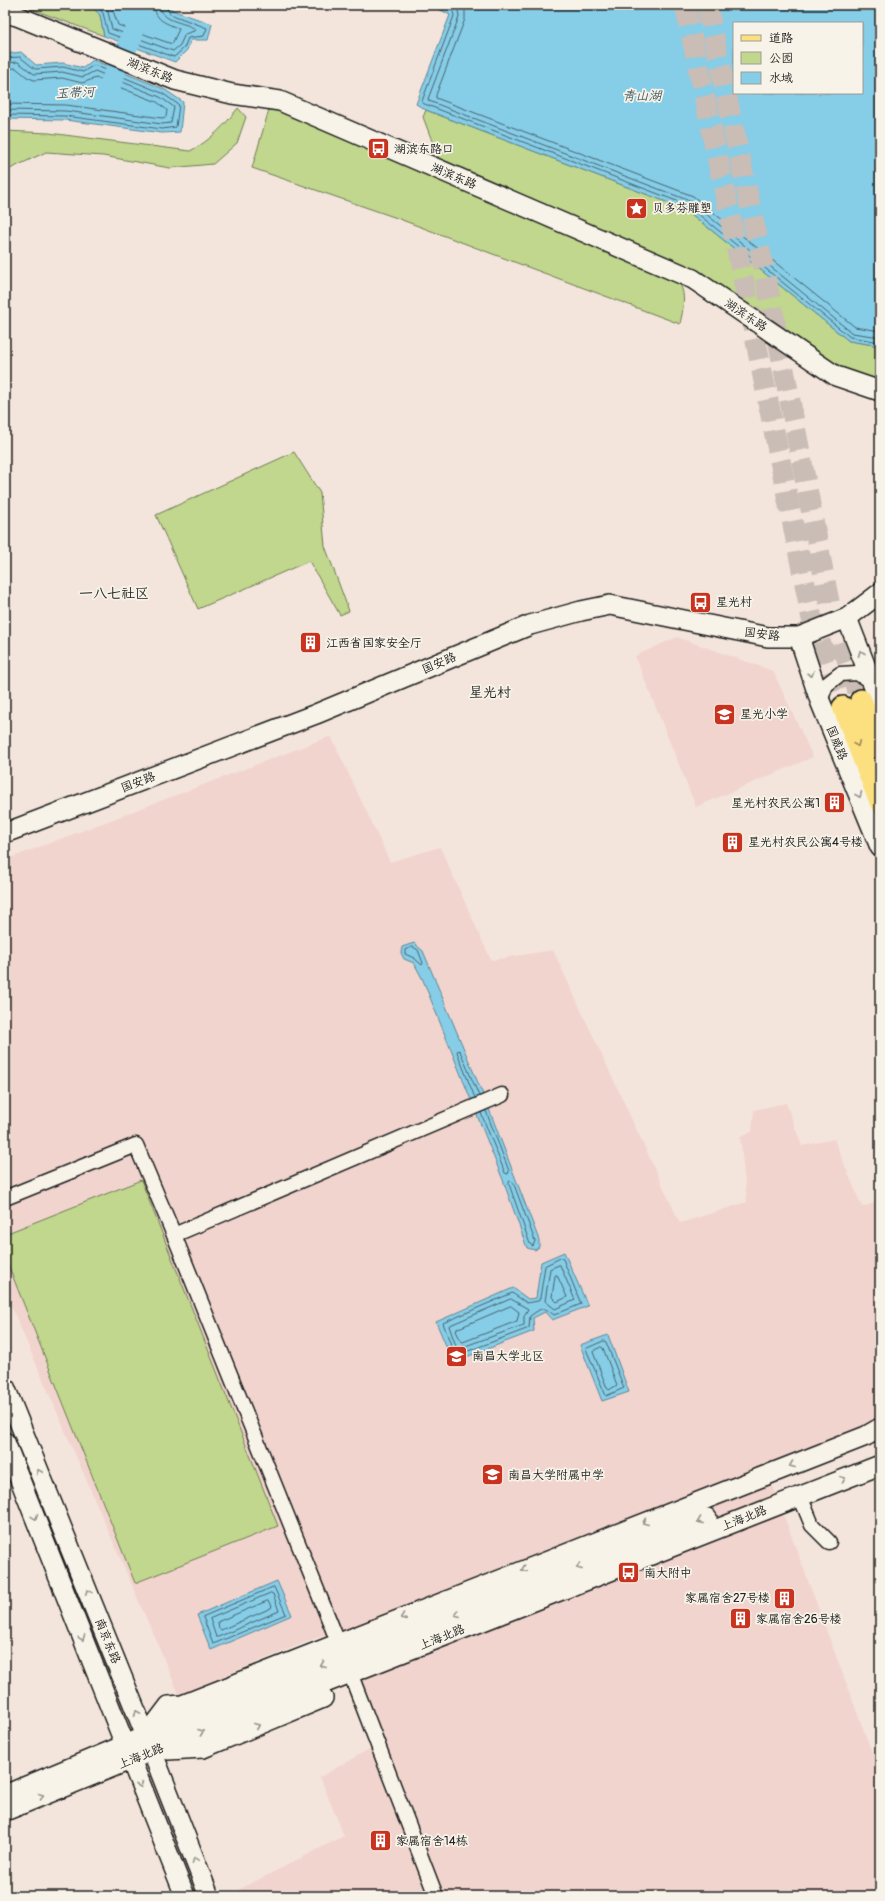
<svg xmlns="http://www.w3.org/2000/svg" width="885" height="1901" font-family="Pangolin,'LXGW WenKai TC',sans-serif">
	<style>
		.built { fill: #f1d4ce }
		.green { fill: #c0d78d; stroke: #6e7a54 }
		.water { fill: #86cde7; stroke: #5c8696; fill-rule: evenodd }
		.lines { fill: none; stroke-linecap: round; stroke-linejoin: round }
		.shore { stroke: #46636d; stroke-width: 1 }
		.river { stroke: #86cde7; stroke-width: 21 }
		.primary-tunnel { stroke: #c9bdb6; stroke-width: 21; stroke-dasharray: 21 10; stroke-linecap: butt }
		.street-casing { stroke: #1c1c1c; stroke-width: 17 }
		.secondary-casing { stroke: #1c1c1c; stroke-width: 22 }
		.primary-casing { stroke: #1c1c1c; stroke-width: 24 }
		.street { stroke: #f7f3e8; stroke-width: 14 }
		.secondary { stroke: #f7f3e8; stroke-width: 19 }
		.primary { stroke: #fce080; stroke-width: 21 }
		.oneway { stroke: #94928c }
		.oneway2 { stroke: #978853 }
		.labels { text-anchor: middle; stroke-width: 3.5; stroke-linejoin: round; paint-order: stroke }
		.street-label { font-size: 12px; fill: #1c1c1c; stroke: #f7f3e8 }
		.poi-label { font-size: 12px; fill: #1c1c1c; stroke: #f7f3e8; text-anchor: start }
		.water-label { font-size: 13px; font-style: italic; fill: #415a63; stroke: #f7f3e8 }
		.quarter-label { font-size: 14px; fill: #1c1c1c; stroke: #f7f3e8 }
	</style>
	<rect width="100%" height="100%" fill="#f4e5dc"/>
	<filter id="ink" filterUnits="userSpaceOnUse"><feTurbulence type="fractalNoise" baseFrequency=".025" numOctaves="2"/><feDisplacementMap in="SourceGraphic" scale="8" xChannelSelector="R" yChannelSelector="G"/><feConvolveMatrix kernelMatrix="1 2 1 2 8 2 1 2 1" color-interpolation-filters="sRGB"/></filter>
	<g filter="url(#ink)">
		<g class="built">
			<polygon points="677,637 773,671 813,757 696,807 635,656"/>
			<polygon points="331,736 390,862 440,847 491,960 553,950 680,1223 747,1202 740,1136 752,1132 754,1110 786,1103 802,1146 834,1139 862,1207 880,1201 880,1420 765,1465 880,1774 880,1896 243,1896 240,1889 344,1836 320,1777 371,1748 324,1635 179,1694 5,1292 5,860"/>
		</g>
		<g class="green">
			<polygon points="21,5 90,5 100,15 104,36"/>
			<path d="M270 106 678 281C687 293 683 310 680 324L394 217 252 168Z"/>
			<path d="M238 108 246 117 237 143 213 164 170 168 103 156 46 152 10 169H5V131L49 133 190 151C210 141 225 125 238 108Z"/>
			<polygon points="426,110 685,209 849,341 880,346 880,386 856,379 786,332 727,290 651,251 440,162 423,117"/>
			<polygon points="294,452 320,493 325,546 349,611 340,615 309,561 198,609 156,515"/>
			<polygon points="141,1180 278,1526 135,1583 5,1257 5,1234"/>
		</g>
		<g class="water">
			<polygon points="90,5 168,5 172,10 212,24 208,40 191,40 187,50 175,62 104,36 100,15"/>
			<path d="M431 5H880V346L849 341 685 209 426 110 416 104 450 15ZM734 23H862V93H734Z"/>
			<polygon points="21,52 36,65 63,63 83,68 93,60 164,89 183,102 180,132 162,133 65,120 5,119 5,54"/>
			<polygon points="414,943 423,951 489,1109 539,1240 539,1247 535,1250 527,1248 503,1180 423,980 414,963 404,959 401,953 402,947"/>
			<polygon points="564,1252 588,1306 552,1320 545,1312 533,1318 534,1331 453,1362 436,1322 513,1288 528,1299 536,1298 541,1262"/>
			<polygon points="608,1335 629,1392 602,1401 580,1345"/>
			<polygon points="277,1581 292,1615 211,1650 197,1615"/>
		</g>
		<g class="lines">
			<g class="shore">
				<polyline points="96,5 103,13 108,33 174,57 184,48 188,38 204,36 207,28 170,14 165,5"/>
				<path d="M103 5 108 12 112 29 173 51 180 45 185 34 194 31 195 29C184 21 161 23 160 5"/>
				<path d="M111 5 118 25 172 44 179 29C168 23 155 22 154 5"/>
				<polyline points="440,5 453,11 454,16 422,101 422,103 687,205 850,337 880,342"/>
				<polyline points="451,5 458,10 459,17 428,99 429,101 690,201 852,333 880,337"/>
				<polyline points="462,5 465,11 465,19 436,95 436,98 693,196 855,327 880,331"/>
				<polyline points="5,58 20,57 35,69 63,67 83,72 94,65 162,93 179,105 176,127 162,129 65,116 5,115"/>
				<polyline points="5,63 18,62 34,74 62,72 83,77 95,71 160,97 174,107 171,123 162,124 66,111 5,110"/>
				<polyline points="5,69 16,68 27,77 34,80 62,78 82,83 96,78 157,102 167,110 166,117 162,118 66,105 5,104"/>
				<polygon points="413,947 418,950 423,963 422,965 414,958 405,954 405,950"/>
				<polyline points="475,1098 457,1052 458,1050 460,1051 479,1096"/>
				<polyline points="481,1113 505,1173 508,1174 509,1171 486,1111"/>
				<polygon points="510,1181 513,1182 535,1241 533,1246 530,1244 509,1184"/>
				<path d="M561 1258 563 1259 581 1304 554 1315C543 1306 543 1307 530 1316L529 1328 455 1356 443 1323 512 1293 527 1303 538 1301 540 1298 545 1266Z"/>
				<polygon points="560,1265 575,1300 555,1309 545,1301 550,1269"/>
				<polygon points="557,1275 567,1297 557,1302 552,1297 555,1276"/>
				<polygon points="511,1299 528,1309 524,1316 524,1325 457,1349 449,1326"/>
				<polygon points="511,1306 519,1312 517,1321 463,1342 461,1341 456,1331 457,1329"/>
				<polygon points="604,1341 606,1342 624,1388 606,1396 586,1349"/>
				<polygon points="601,1347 603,1348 617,1385 609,1390 607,1388 593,1352"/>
				<polygon points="274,1587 286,1614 213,1644 203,1617"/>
				<polygon points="271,1593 273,1594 279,1611 218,1637 216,1637 210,1619"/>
				<polygon points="268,1601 272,1606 271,1608 221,1630 219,1629 218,1622"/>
			</g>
			<polyline class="river" points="101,91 107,91 133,34"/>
			<g class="primary-tunnel">
				<polyline points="685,5 748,302 812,619 843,707"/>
				<polyline points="707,5 771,303 831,612 861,700"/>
			</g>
			<defs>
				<g id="street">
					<polyline points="820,701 826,685 840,674 857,673 872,682"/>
					<polyline points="5,1198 136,1145 174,1235 344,1657 436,1896"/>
					<polyline points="174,1235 502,1095"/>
					<polyline points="800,1496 812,1525 829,1542"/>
				</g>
				<g id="secondary">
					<polyline points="5,13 17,16 175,80 232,94 280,101 693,279 836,376 880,391"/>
					<polyline points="847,618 880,703"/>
					<polyline points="799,637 820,701 880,847"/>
					<polyline points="5,833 316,714 530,625 581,611 610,605 768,637 799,637 847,618 880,593"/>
					<polyline points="5,1387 152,1751 209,1896"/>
					<polyline points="5,1442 185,1896"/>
					<polyline points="147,1735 169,1706 182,1705 866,1436 880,1428"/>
					<polyline points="168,1750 203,1748 323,1698"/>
					<polyline points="5,1795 185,1720 707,1518"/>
					<polyline points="5,1811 152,1751 880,1465"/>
				</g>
				<g id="primary">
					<polyline points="861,700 880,749"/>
					<polyline points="843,707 880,802"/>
				</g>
			</defs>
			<use href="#street" class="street-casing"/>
			<use href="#secondary" class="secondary-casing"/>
			<use href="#primary" class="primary-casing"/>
			<use href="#street" class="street"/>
			<use href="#secondary" class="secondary"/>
			<use href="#primary" class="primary"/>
		</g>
		<defs><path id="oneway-chevron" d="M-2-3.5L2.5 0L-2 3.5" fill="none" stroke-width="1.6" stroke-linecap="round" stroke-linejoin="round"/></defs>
		<g class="oneway">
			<use href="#oneway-chevron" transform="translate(861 653) rotate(-112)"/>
			<use href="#oneway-chevron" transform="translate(811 674) rotate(71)"/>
			<use href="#oneway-chevron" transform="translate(859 795) rotate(68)"/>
			<use href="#oneway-chevron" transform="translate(792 1465) rotate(159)"/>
			<use href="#oneway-chevron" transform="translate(39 1472) rotate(-112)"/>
			<use href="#oneway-chevron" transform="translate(843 1479) rotate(-21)"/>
			<use href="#oneway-chevron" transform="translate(35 1517) rotate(69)"/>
			<use href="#oneway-chevron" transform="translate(700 1521) rotate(159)"/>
			<use href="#oneway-chevron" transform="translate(645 1522) rotate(159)"/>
			<use href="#oneway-chevron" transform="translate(579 1567) rotate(159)"/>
			<use href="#oneway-chevron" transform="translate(524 1569) rotate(159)"/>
			<use href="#oneway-chevron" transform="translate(88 1592) rotate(-112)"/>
			<use href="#oneway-chevron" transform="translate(457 1614) rotate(159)"/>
			<use href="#oneway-chevron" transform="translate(403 1617) rotate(159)"/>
			<use href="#oneway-chevron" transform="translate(82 1638) rotate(69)"/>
			<use href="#oneway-chevron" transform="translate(323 1665) rotate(159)"/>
			<use href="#oneway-chevron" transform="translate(137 1713) rotate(-112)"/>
			<use href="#oneway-chevron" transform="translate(257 1726) rotate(-23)"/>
			<use href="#oneway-chevron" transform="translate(201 1732) rotate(-21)"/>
			<use href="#oneway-chevron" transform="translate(140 1785) rotate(68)"/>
			<use href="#oneway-chevron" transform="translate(41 1796) rotate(-22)"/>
			<use href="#oneway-chevron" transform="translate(195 1860) rotate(-111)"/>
		</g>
		<use class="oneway2" href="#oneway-chevron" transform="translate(857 744) rotate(68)"/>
	</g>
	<defs>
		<symbol id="bus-square" viewBox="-11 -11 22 22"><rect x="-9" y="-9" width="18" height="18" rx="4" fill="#c8321e" stroke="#f7f3e8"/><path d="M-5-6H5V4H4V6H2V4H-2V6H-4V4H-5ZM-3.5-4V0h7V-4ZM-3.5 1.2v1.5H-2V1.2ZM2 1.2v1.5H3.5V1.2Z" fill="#fff"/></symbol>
		<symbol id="sight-square" viewBox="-11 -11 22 22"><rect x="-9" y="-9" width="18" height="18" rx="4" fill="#c8321e" stroke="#f7f3e8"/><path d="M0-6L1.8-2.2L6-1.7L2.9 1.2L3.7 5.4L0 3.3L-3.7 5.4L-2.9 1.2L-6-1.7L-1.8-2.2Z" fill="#fff"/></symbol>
		<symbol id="building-square" viewBox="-11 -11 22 22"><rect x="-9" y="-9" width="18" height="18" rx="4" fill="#c8321e" stroke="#f7f3e8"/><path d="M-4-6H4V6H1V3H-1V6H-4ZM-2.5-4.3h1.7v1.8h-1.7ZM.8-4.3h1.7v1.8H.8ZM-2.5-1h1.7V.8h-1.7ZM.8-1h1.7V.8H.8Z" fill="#fff"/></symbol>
		<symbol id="school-square" viewBox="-11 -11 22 22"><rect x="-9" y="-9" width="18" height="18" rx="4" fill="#c8321e" stroke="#f7f3e8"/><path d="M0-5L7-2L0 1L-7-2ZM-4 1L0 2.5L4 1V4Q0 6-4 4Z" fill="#fff"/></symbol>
		<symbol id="university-square" viewBox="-11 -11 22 22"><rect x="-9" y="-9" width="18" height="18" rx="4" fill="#c8321e" stroke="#f7f3e8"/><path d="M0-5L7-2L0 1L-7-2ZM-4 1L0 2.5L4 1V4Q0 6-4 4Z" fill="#fff"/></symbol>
	</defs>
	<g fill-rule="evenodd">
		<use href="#bus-square" x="366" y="136" width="25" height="25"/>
		<use href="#sight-square" x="624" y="196" width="25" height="25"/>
		<use href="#bus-square" x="688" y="590" width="25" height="25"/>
		<use href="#building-square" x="298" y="630" width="25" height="25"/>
		<use href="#school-square" x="712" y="702" width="25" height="25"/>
		<use href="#building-square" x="822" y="790" width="25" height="25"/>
		<use href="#building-square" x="720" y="830" width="25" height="25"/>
		<use href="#university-square" x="444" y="1344" width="25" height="25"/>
		<use href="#school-square" x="480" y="1462" width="25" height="25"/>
		<use href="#bus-square" x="616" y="1560" width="25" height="25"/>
		<use href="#building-square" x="772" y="1586" width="25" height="25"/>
		<use href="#building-square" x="728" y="1606" width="25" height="25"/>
		<use href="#building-square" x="368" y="1828" width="25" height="25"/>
	</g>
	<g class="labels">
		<g class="street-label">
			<text transform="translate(150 70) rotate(22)" y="4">湖滨东路</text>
			<text transform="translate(454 176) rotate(23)" y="4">湖滨东路</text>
			<text transform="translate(746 315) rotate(34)" y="4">湖滨东路</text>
			<text transform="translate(762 634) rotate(7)" y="4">国安路</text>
			<text transform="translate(439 663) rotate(-23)" y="4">国安路</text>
			<text transform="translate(837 743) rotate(68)" y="4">国威路</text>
			<text transform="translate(138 782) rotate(-21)" y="4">国安路</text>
			<text transform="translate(744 1518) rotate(-22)" y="4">上海北路</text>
			<text transform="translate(442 1637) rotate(-22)" y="4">上海北路</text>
			<text transform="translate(108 1641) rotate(68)" y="4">南京东路</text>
			<text transform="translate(141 1756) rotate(-22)" y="4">上海北路</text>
		</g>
		<g class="poi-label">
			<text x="394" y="153">湖滨东路口</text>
			<text x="652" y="212">贝多芬雕塑</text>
			<text x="716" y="606">星光村</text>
			<text x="326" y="647">江西省国家安全厅</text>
			<text x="740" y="718">星光小学</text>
			<text x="820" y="807" text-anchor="end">星光村农民公寓1</text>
			<text x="748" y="846">星光村农民公寓4号楼</text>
			<text x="472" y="1360">南昌大学北区</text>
			<text x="508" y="1479">南昌大学附属中学</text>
			<text x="644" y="1577">南大附中</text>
			<text x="770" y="1602" text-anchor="end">家属宿舍27号楼</text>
			<text x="756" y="1623">家属宿舍26号楼</text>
			<text x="396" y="1845">家属宿舍14栋</text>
		</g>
		<g class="water-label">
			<text transform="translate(75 92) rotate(-3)" y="5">玉带河</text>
			<text x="642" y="100">青山湖</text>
		</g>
		<g class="quarter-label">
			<text x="114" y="598">一八七社区</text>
			<text x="490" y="697">星光村</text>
		</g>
	</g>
	<rect width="885" height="1901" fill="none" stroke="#f7f3e8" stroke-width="20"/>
	<rect x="10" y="10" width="865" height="1881" fill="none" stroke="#1c1c1c" stroke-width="1.5" filter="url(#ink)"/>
	<rect x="733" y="22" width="130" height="72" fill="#f7f3e8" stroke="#9f9d96"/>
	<rect x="741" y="35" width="20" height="6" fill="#fce080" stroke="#9f9d96"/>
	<text x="769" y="42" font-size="12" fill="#1c1c1c">道路</text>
	<rect x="741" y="52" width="20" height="12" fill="#c0d78d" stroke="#9f9d96"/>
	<text x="769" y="62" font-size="12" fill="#1c1c1c">公园</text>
	<rect x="741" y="72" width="20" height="12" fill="#86cde7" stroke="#9f9d96"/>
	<text x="769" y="82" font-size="12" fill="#1c1c1c">水域</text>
</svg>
